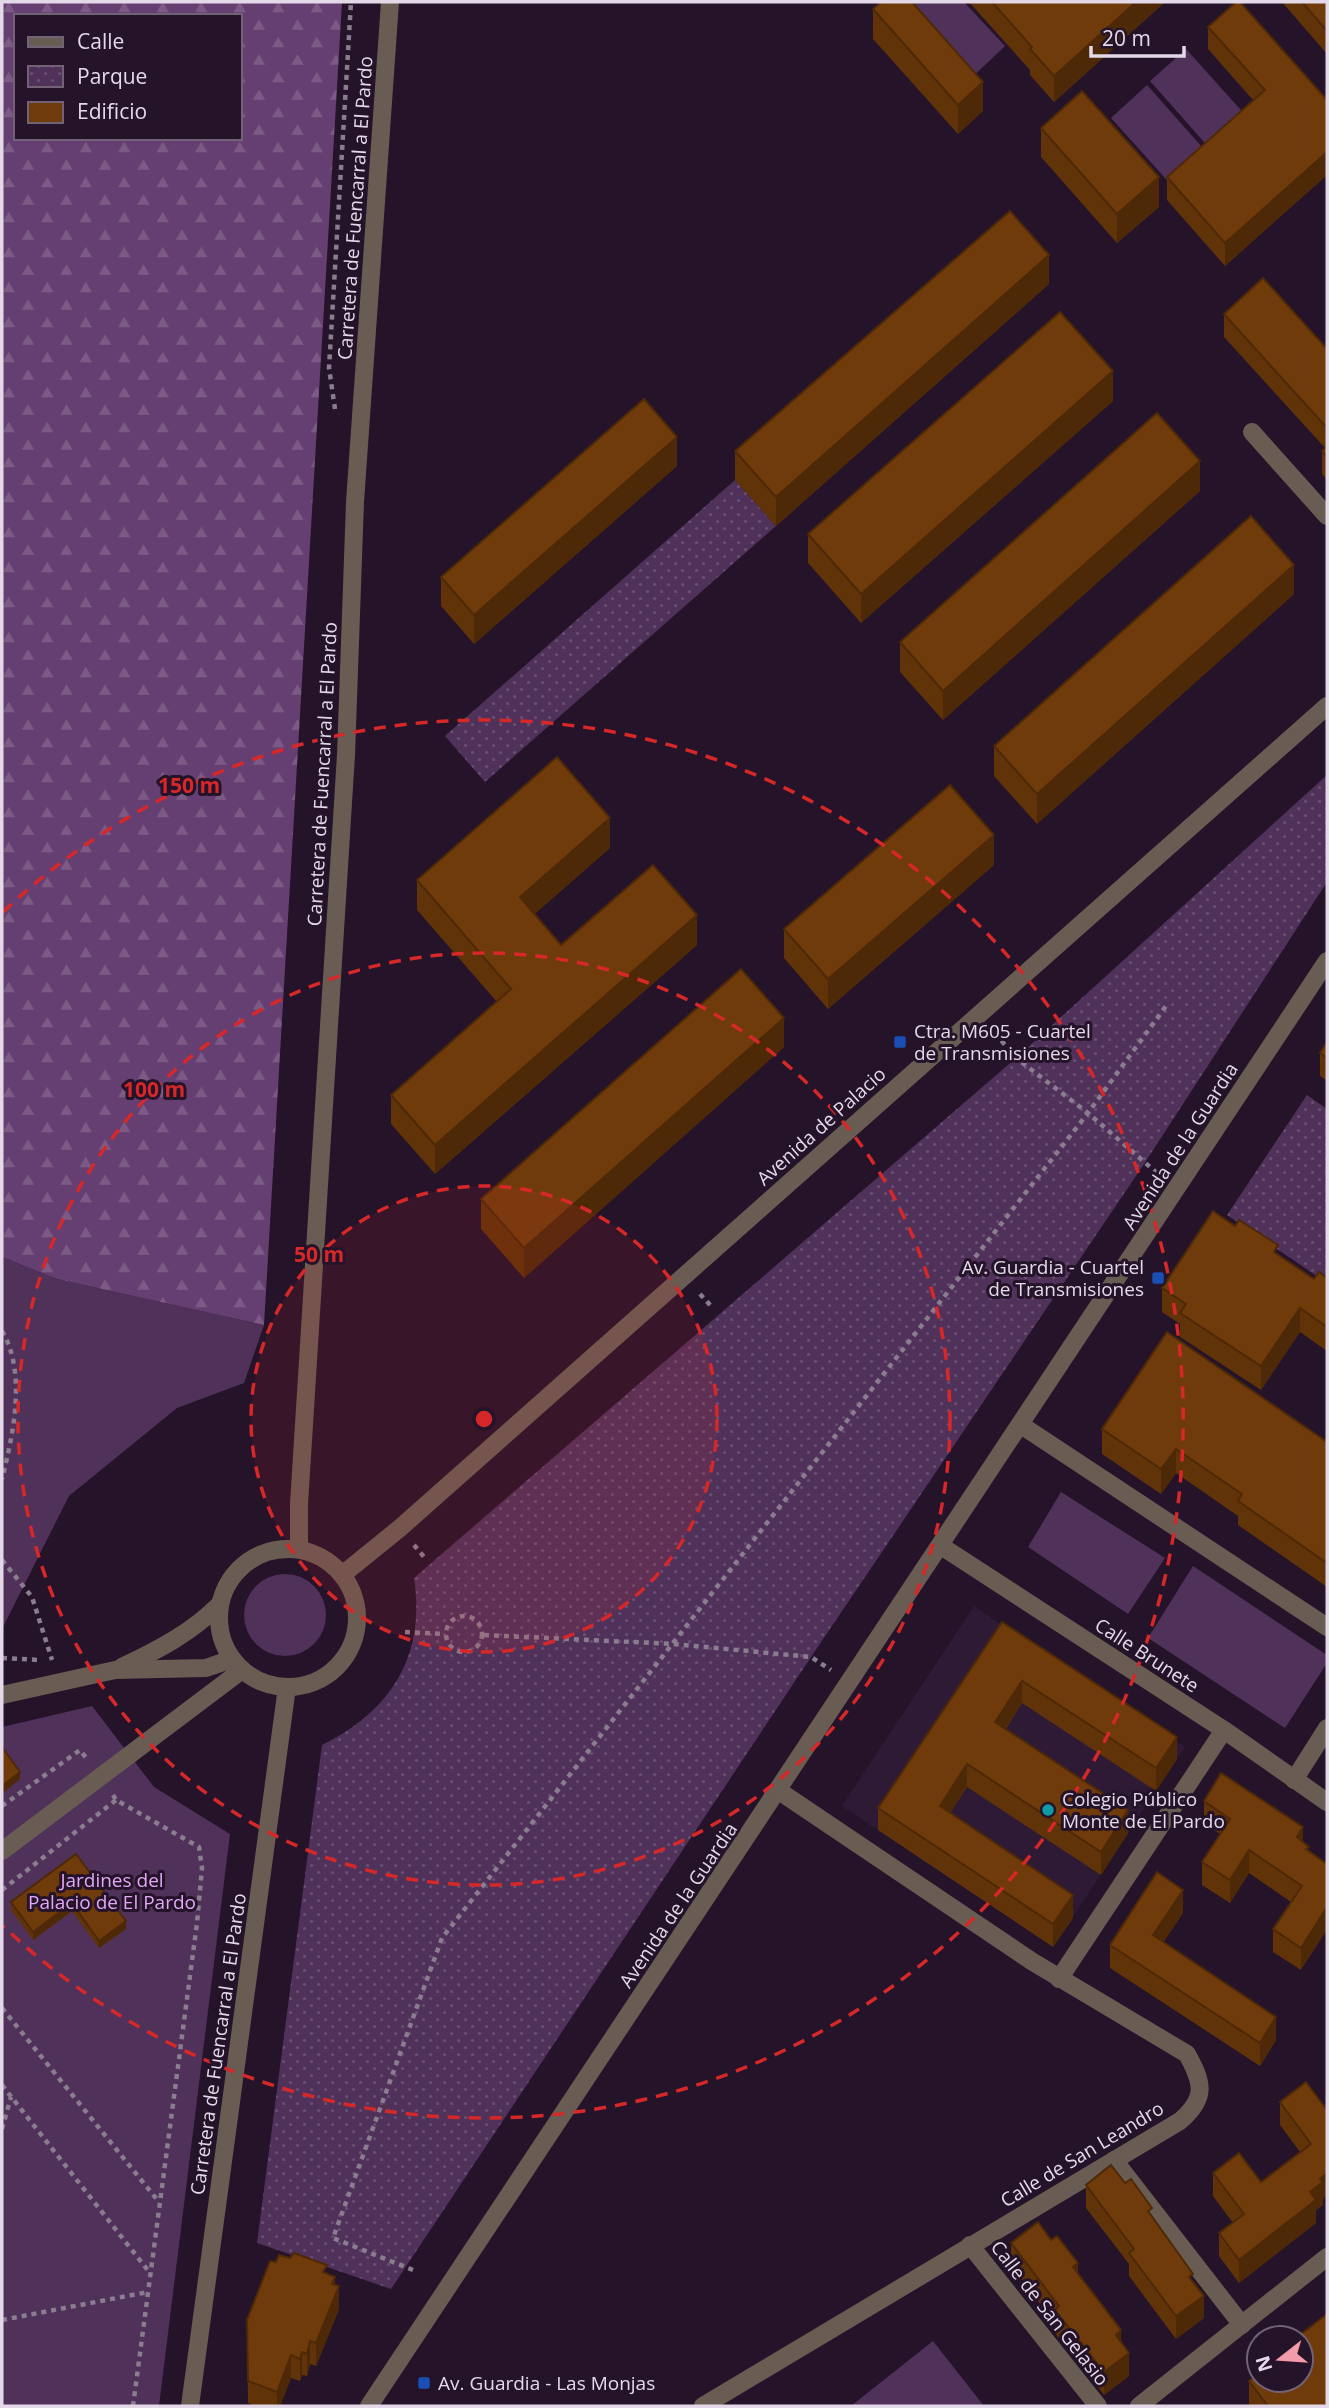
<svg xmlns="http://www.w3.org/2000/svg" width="1329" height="2408" font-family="'Open Sans',sans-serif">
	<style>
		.built { fill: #2f1a36 }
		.green { fill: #50315a }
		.forest { fill: url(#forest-firs); fill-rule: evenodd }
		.park { fill: url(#park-dots) }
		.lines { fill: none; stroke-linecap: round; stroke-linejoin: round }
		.path { stroke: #8a7d8f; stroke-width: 4.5; stroke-dasharray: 5 5; stroke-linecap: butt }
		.minor { stroke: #685c53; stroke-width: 18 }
		.wall { fill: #603309 }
		.shaded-wall { fill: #4e2908 }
		.building { fill: #703b0b; stroke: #4e2908; stroke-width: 2 }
		.ring { fill: none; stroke: #d62828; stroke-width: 3.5; stroke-dasharray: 12 9 }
		.transit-dot { fill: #1a4fb4; stroke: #241329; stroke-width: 2.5 }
		.culture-dot { fill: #0f9aa8; stroke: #241329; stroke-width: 2.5 }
		.labels { text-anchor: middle; stroke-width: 6; stroke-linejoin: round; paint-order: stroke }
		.street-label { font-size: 19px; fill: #e4d9e8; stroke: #241329 }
		.poi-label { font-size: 19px; fill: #e4d9e8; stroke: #241329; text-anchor: start }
		.park-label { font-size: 19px; fill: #e2a8f6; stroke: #241329 }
		.centre { fill: #d62828; stroke: #241329; stroke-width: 3.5 }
		.ring-label { font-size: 21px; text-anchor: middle; font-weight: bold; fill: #d62828; stroke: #241329; stroke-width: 6; stroke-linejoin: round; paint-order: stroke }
	</style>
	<defs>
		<pattern id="forest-firs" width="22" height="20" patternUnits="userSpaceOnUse" patternTransform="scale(1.75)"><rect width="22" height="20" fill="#663f72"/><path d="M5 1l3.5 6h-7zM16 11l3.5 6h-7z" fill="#7c5a86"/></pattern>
		<pattern id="park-dots" width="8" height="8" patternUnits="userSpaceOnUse" patternTransform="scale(1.75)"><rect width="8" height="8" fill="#50315a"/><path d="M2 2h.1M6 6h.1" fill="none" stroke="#694e72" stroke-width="1.8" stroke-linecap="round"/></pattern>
	</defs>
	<rect width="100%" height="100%" fill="#241329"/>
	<polygon class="built" points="974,1606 1185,1747 1053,1947 842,1806"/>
	<g class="green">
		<polygon points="893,2 964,2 1005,46 967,82"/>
		<polygon points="1186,49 1249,119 1212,151 1150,81"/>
		<polygon points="1147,85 1210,156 1174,188 1111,118"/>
		<polygon points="2,1257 57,1279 264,1325 244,1383 177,1408 69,1496 2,1629"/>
		<polygon points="1061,1492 1165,1558 1128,1614 1028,1547"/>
		<polygon points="1193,1566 1327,1655 1327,1663 1285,1728 1148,1638"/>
		<circle cx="285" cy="1615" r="41"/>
		<polygon points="92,1706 154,1787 230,1834 159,2406 2,2406 2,1727"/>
		<polygon points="933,2341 984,2406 851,2406"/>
	</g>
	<path class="forest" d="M2 2H342L264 1325 57 1279 2 1257ZM16 16H240V138H16Z"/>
	<g class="park">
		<polygon points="735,480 776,526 485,782 445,736"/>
		<path d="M1327 775V882L1144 1164 811 1657 391 2289 257 2243 322 1745C391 1711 426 1656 414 1578L1016 1058Z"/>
		<polygon points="1307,1095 1327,1109 1327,1283 1227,1215"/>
	</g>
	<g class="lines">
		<g class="path">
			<polyline points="335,409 329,368 351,2"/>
			<polyline points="995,1033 1016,1058 1088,1113 1157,1173"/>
			<polyline points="700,1294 711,1306"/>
			<path d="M2 1331C27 1373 13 1435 2 1479"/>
			<polyline points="414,1545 425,1558"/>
			<polyline points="2,1560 32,1597 52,1660"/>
			<circle cx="464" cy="1634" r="18"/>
			<polyline points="405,1632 445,1634"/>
			<polyline points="484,1635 674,1644 811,1657 831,1670"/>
			<polyline points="2,1658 39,1660"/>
			<polyline points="113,1795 116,1800 199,1847 202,1868 197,1923 133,2406"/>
			<polyline points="2,1806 80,1750 87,1759"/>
			<polyline points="2,1890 116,1800"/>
			<polyline points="2,2008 159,2202"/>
			<polyline points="2,2085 150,2273"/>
			<polyline points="2,2129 11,2097"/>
			<polyline points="413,2270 333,2238 442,1938 1088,1113 1166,1006"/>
			<polyline points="2,2320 148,2292"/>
		</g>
		<g class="minor">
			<polyline points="1252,432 1327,516"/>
			<polyline points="1021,1425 1327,1627"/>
			<polyline points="941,1546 1224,1730 1327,1802"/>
			<polyline points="299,1549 299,1504 346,755 355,502 390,2"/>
			<circle cx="288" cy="1618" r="69"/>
			<polyline points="342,1575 400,1528 1327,706"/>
			<path d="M122 1667C158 1650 191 1633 220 1604"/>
			<polyline points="2,1695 115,1670 206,1668 232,1659"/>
			<polyline points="1294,1780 1327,1728"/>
			<polyline points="2,1851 242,1670"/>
			<polyline points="1059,1979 1224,1730"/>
			<polyline points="1114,2160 1242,2325"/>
			<polyline points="970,2245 1098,2406"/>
			<polyline points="190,2406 287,1687"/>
			<polyline points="369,2406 1327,961"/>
			<path d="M703 2406 1180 2121C1207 2098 1203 2083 1187 2054L1033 1962 779 1791"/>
			<polyline points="1139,2406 1327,2257"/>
		</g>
	</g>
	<g class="wall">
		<polygon points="969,2 1165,2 1054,102 1030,75 1030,70"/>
		<polygon points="1282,2 1327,2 1327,54"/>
		<polygon points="873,9 983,111 958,134 873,39"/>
		<polygon points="1208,27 1327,100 1327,175 1225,266 1167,200 1167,177 1253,100 1208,49"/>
		<polygon points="1041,128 1159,207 1117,243 1041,157"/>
		<polygon points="1049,284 776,526 735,480 735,451"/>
		<polygon points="1224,314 1327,349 1327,480 1322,474 1322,451 1325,448 1224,337"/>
		<polygon points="1113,401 861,623 808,563 808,534"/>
		<polygon points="677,466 474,644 441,606 441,577"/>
		<polygon points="1200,491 943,720 900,672 900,642"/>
		<polygon points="1294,594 1037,824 994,776 994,746"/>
		<polygon points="610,848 534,914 561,945 697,945 435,1174 391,1124 391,1095 497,1002 417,910 417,880"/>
		<polygon points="994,865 828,1009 784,958 784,929"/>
		<polygon points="1327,1042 1327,1081 1320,1076 1320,1053"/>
		<polygon points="784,1047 524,1278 481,1229 481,1199"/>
		<polygon points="1278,1254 1314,1279 1327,1278 1327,1351 1300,1332 1261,1390 1180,1337 1180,1324 1162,1312 1162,1288"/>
		<polygon points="1327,1363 1327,1391 1326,1390 1326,1365"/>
		<polygon points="1102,1429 1327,1442 1327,1587 1238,1525 1238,1516 1176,1473 1161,1494 1102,1454"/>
		<polygon points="1002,1622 1177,1759 1156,1791 1022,1703 1006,1729 1128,1833 1101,1875 967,1787 950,1813 1073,1918 1053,1947 878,1830 878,1808"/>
		<polygon points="1204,1801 1303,1827 1301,1970 1273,1952 1273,1929 1291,1902 1249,1873 1230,1903 1202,1885 1202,1862 1220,1834 1204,1823"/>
		<polygon points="76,1854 126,1929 99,1948 72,1911 33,1940 11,1910 11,1902"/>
		<polygon points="1183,1913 1163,1942 1276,2040 1260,2066 1110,1968 1110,1945"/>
		<polygon points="1306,2082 1323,2205 1316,2210 1316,2223 1239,2283 1219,2256 1219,2233 1233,2223 1213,2196 1213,2173 1261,2182 1300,2152 1280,2125 1280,2102"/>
		<polygon points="1086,2185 1152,2217 1193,2282 1204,2318 1176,2339 1129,2276 1129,2264 1086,2208"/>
		<polygon points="1011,2243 1078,2274 1121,2341 1129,2376 1104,2395 1055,2333 1055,2323 1011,2266"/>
		<polygon points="327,2274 335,2285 339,2309 316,2366 310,2364 307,2376 302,2375 300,2381 291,2378 280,2406 255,2406 248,2403 247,2320"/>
		<polygon points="1249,2381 1327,2406 1249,2406"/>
	</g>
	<g class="shaded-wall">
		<polygon points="1136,2 1165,2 1054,102 1054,76"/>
		<polygon points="983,82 983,111 958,134 958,105"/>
		<polygon points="1327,152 1327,175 1225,266 1225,243"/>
		<polygon points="1159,177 1159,207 1117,243 1117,214"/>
		<polygon points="1049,255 1049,284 776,526 776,497"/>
		<polygon points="1113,371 1113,401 861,623 861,594"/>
		<polygon points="677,437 677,466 474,644 474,615"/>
		<polygon points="1200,461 1200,491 943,720 943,691"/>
		<polygon points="1294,565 1294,594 1037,824 1037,794"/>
		<polygon points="610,818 610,848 520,927 520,897"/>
		<polygon points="994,835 994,865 828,1009 828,979"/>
		<polygon points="697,915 697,945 435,1174 435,1145"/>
		<polygon points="784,1018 784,1047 524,1278 524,1248"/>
		<polygon points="1300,1308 1300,1332 1261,1390 1261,1366"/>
		<polygon points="1176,1449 1176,1473 1161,1494 1161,1469"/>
		<polygon points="1022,1681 1022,1703 995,1745 995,1722"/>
		<polygon points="1177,1737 1177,1759 1156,1791 1156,1768"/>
		<polygon points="967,1764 967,1787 940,1829 940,1806"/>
		<polygon points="20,1772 20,1779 2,1794 2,1786"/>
		<polygon points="1128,1810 1128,1833 1101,1875 1101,1852"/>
		<polygon points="1303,1827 1303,1850 1297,1837"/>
		<polygon points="1249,1850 1249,1873 1230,1903 1230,1880"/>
		<polygon points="1183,1890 1183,1913 1153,1958 1153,1935"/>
		<polygon points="1073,1895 1073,1918 1053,1947 1053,1924"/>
		<polygon points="72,1903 72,1911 33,1940 33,1932"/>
		<polygon points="1327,1907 1327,1930 1301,1970 1301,1948"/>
		<polygon points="126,1921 126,1929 99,1948 99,1941"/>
		<polygon points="1276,2017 1276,2040 1260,2066 1260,2043"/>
		<polygon points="1327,2173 1327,2196 1323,2199 1323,2205 1316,2210 1316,2223 1239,2283 1239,2260 1320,2179"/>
		<polygon points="1078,2263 1078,2286 1073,2267"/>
		<polygon points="335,2277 335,2296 339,2286 339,2309 316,2366 316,2343"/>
		<polygon points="1204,2296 1204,2318 1176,2339 1176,2316"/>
		<polygon points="1121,2330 1121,2353 1116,2335"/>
		<polygon points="310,2341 310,2364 307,2376 307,2354"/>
		<polygon points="302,2352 302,2375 300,2381 300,2359"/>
		<polygon points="1129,2353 1129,2376 1104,2395 1104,2372"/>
		<polygon points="291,2355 291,2378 280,2406 277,2406 277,2392"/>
	</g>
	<g class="building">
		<polygon points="881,2 912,2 983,82 958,105 873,9"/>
		<polygon points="992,2 1136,2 1054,76 1030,49 1032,47"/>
		<polygon points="1236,2 1240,2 1327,100 1327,152 1225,243 1167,177 1265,90 1208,27"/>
		<polygon points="1302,2 1327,2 1327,31"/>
		<polygon points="1082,91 1159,177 1117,214 1041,128"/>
		<polygon points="1010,211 1049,255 776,497 735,451"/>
		<polygon points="1263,278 1327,349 1327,428 1224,314"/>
		<polygon points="1060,312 1113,371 861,594 808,534"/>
		<polygon points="644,399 677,437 474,615 441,577"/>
		<polygon points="1157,413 1200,461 943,691 900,642"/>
		<polygon points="1327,446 1327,457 1322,451"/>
		<polygon points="1251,516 1294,565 1037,794 994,746"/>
		<polygon points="557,757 610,818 520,897 561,945 653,865 697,915 435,1145 391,1095 511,989 417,880"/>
		<polygon points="950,785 994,835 828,979 784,929"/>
		<polygon points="741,969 784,1018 524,1248 481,1199"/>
		<polygon points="1327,1042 1327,1058 1320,1053"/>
		<polygon points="1213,1211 1235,1226 1239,1220 1278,1245 1274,1252 1314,1279 1319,1272 1327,1278 1327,1327 1300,1308 1261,1366 1180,1313 1186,1304 1162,1288"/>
		<polygon points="1167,1332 1327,1442 1327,1563 1238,1501 1242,1494 1176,1449 1161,1469 1102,1429"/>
		<polygon points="1002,1622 1177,1737 1156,1768 1022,1681 995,1722 1128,1810 1101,1852 967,1764 940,1806 1073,1895 1053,1924 878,1808"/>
		<polygon points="2,1747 20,1772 2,1786"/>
		<polygon points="1221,1773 1303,1827 1297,1837 1309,1847 1306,1849 1327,1864 1327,1907 1301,1948 1273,1929 1302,1886 1249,1850 1230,1880 1202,1862 1230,1819 1204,1801"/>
		<polygon points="76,1854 126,1921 99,1941 72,1903 33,1932 11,1902"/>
		<polygon points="1157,1872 1183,1890 1153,1935 1276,2017 1260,2043 1110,1945"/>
		<polygon points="1306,2082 1327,2110 1327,2173 1320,2179 1323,2182 1310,2192 1316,2200 1239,2260 1219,2233 1244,2214 1213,2173 1239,2153 1261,2182 1311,2144 1280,2102"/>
		<polygon points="1111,2165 1125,2183 1131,2179 1152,2208 1148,2211 1193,2274 1189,2277 1204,2296 1176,2316 1129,2253 1134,2249 1086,2185"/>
		<polygon points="1038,2222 1051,2240 1057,2236 1078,2263 1073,2267 1121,2330 1116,2335 1129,2353 1104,2372 1055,2310 1059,2306 1011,2243"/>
		<polygon points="294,2253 327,2265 323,2272 335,2277 332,2284 339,2286 316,2343 310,2341 307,2354 302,2352 300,2359 291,2355 277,2392 248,2381 247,2320 270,2261 276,2262 279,2255 290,2258"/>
		<polygon points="1327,2314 1327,2406 1268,2406 1249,2381 1259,2374 1259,2380 1301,2380 1301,2338 1296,2338"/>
	</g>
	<circle cx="484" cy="1419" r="233" fill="#d62828" fill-opacity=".12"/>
	<g class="ring">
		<circle cx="484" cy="1419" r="233"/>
		<circle cx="484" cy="1419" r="466"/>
		<path d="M3 912A699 699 0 1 1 3 1926"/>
	</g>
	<g class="transit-dot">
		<rect x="893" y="1035" width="14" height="14" rx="3.5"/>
		<rect x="1151" y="1271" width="14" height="14" rx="3.5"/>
		<rect x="417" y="2376" width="14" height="14" rx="3.5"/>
	</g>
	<circle class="culture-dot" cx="1048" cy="1810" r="7"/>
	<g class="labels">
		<g class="street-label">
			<text transform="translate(355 208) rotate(-86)" y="7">Carretera de Fuencarral a El Pardo</text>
			<text transform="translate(322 774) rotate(-87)" y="7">Carretera de Fuencarral a El Pardo</text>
			<text transform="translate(821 1126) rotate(-42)" y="7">Avenida de Palacio</text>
			<text transform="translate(1180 1146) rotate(-57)" y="7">Avenida de la Guardia</text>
			<text transform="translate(1147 1655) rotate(33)" y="7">Calle Brunete</text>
			<text transform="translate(678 1905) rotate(-56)" y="7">Avenida de la Guardia</text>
			<text transform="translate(218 2044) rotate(-82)" y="7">Carretera de Fuencarral a El Pardo</text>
			<text transform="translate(1082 2154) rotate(-31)" y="7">Calle de San Leandro</text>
			<text transform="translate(1050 2313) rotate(52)" y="7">Calle de San Gelasio</text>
		</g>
		<g class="poi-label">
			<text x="914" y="1038">Ctra. M605 - Cuartel<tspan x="914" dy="22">de Transmisiones</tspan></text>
			<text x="1144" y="1274" text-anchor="end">Av. Guardia - Cuartel<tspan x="1144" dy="22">de Transmisiones</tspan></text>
			<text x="1062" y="1806">Colegio Público<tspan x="1062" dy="22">Monte de El Pardo</tspan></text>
			<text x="438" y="2390">Av. Guardia - Las Monjas</text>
		</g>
		<g class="park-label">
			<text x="112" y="1887">Jardines del<tspan x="112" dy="22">Palacio de El Pardo</tspan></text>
		</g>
	</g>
	<circle cx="484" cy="1419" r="10" class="centre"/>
	<g class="ring-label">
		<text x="189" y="793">150 m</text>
		<text x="154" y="1097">100 m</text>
		<text x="319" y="1262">50 m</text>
	</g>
	<rect width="1329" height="2408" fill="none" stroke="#e4d9e8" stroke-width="7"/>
	<rect x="14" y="14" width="228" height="126" fill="#241329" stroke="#716275" stroke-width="2"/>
	<rect x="28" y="37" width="35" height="10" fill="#685c53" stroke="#716275" stroke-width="2"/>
	<text x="77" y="49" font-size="21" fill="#e4d9e8">Calle</text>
	<rect x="28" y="66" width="35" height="21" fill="url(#park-dots)" stroke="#716275" stroke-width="2"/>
	<text x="77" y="84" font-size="21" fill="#e4d9e8">Parque</text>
	<rect x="28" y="102" width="35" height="21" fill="#703b0b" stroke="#716275" stroke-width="2"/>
	<text x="77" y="119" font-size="21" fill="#e4d9e8">Edificio</text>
	<g transform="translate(1280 2359) rotate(253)"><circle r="33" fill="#241329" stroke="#716275" stroke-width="2"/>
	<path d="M0-5L12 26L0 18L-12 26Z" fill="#f39aab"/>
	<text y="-10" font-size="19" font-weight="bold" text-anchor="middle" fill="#e4d9e8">N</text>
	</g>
	<path d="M1091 46v10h93v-10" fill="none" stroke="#e4d9e8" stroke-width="3.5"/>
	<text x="1102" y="46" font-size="21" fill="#e4d9e8" stroke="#241329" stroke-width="5" paint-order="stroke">20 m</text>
</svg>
